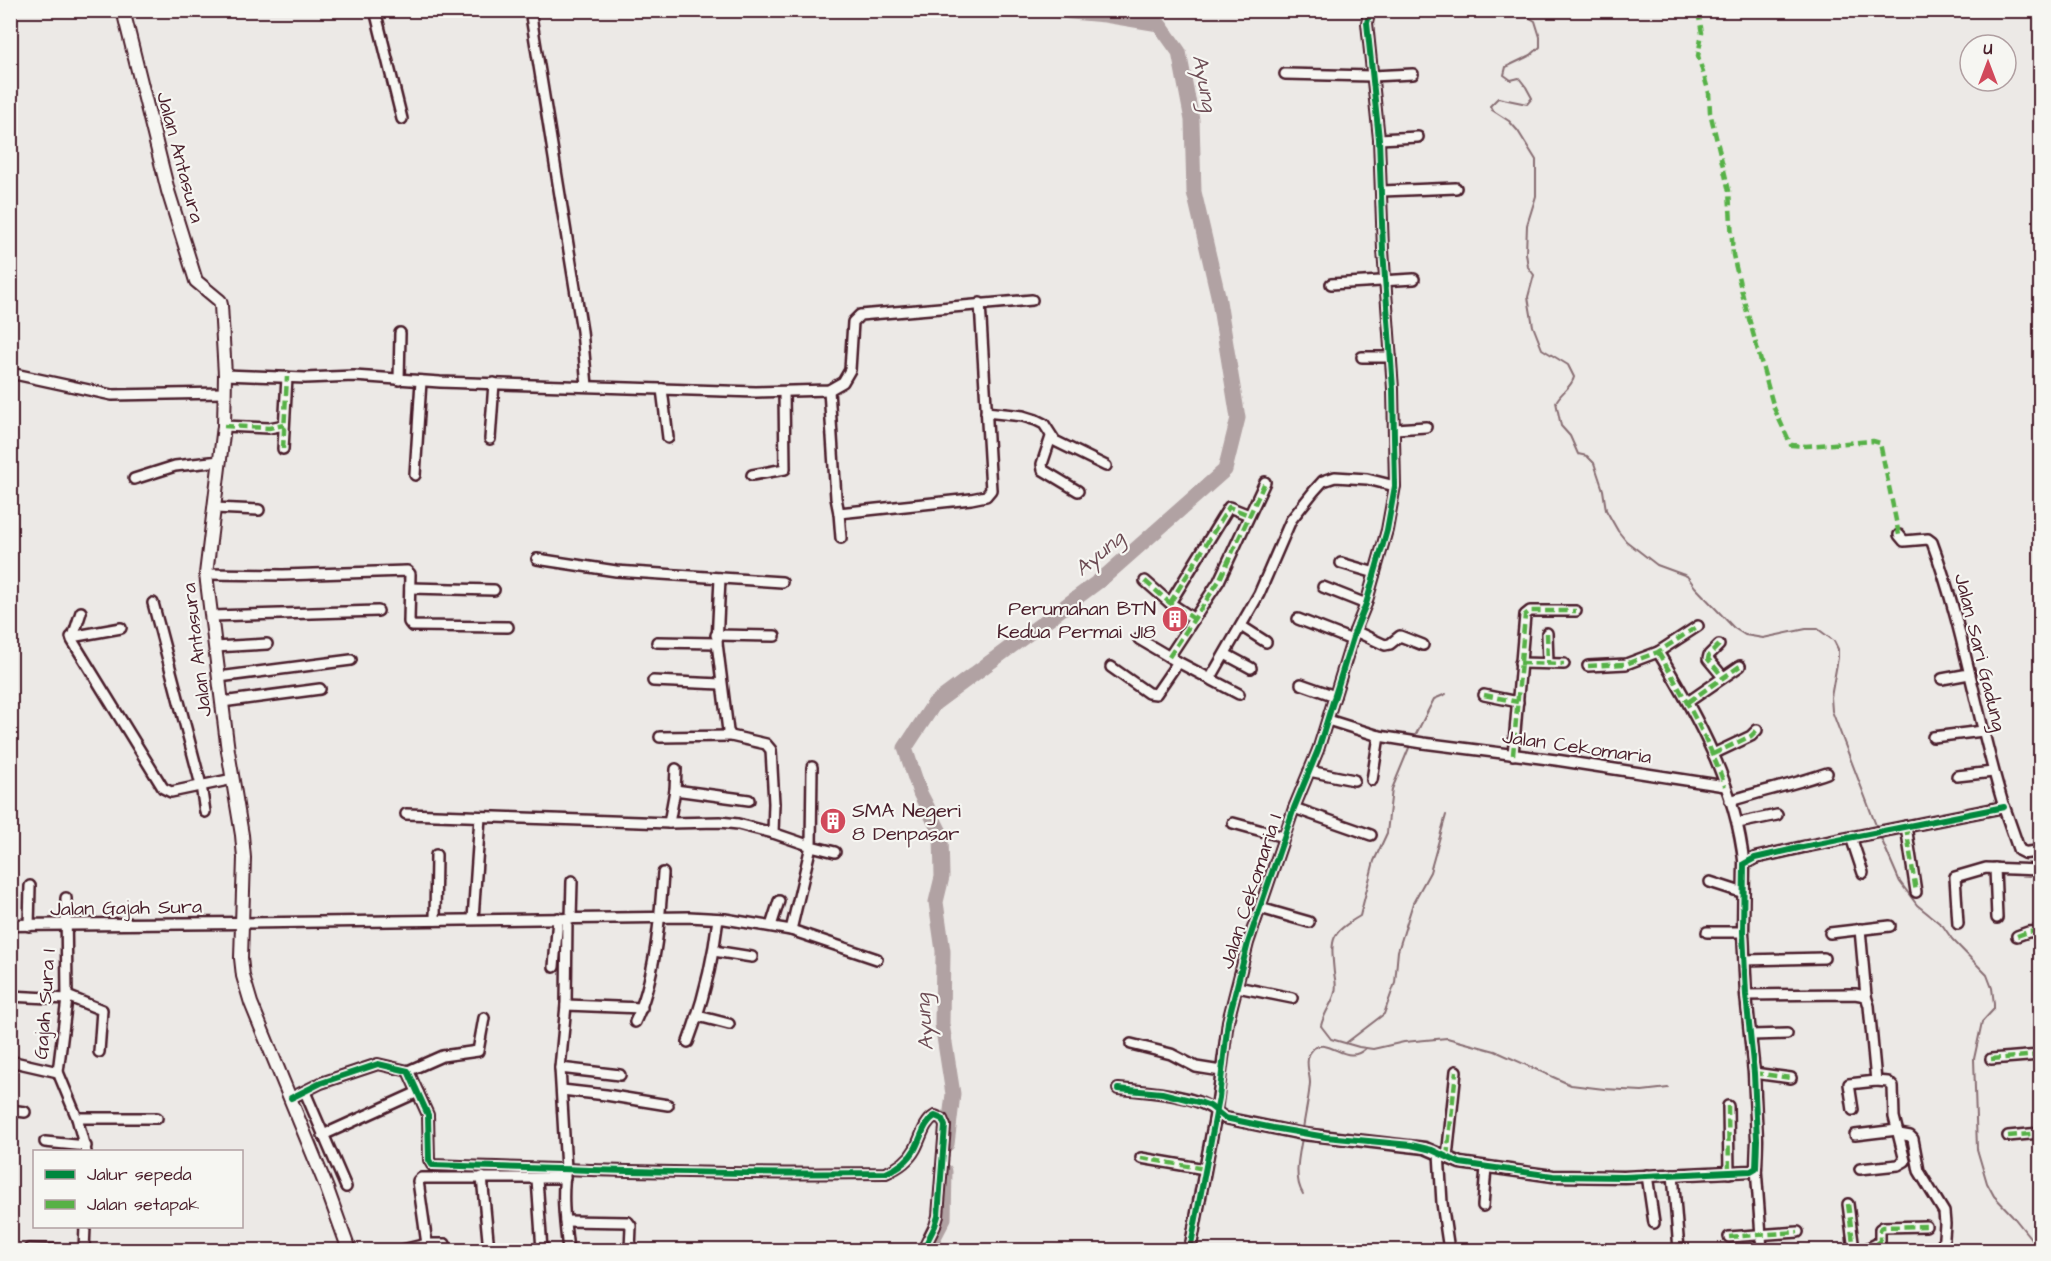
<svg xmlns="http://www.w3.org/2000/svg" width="2051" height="1261" font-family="'Architects Daughter',sans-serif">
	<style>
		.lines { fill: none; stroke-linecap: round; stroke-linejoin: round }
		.stream { stroke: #886e73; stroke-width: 2 }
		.river { stroke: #b1a2a3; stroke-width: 15 }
		.minor-casing { stroke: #4a1f2b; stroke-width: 14 }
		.tertiary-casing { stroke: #4a1f2b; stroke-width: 15 }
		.secondary-casing { stroke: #4a1f2b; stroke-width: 16 }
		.minor { stroke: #f6f6f2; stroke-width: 9 }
		.tertiary { stroke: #f6f6f2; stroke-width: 10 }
		.secondary { stroke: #f6f6f2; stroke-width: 12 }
		.quiet { stroke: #57b146; stroke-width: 4.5; stroke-dasharray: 9 4.5; stroke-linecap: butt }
		.cycleway-casing { stroke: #f6f6f2; stroke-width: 10 }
		.cycleway { stroke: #00873e; stroke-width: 6 }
		.labels { text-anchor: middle; stroke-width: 4.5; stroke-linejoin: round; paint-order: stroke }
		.street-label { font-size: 20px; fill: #4a1f2b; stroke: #f6f6f2 }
		.poi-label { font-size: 20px; fill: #4a1f2b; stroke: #f6f6f2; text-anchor: end }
		.water-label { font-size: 21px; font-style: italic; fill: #6e4d55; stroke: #f6f6f2 }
	</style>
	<rect width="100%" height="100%" fill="#ece9e6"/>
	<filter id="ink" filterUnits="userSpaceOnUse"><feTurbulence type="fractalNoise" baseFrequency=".0167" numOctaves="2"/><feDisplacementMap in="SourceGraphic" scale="12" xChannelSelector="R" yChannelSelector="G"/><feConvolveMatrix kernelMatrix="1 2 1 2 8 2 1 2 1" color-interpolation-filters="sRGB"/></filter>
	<g filter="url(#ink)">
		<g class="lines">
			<g class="stream">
				<path d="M1517 10 1535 21 1540 37V47L1531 55 1506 67 1504 75 1511 80 1519 78 1526 87 1532 98 1527 104 1498 98 1490 106 1492 110 1509 121 1518 131 1536 160V196L1527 225 1526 253 1528 267 1534 275 1528 297 1533 326 1542 349 1568 365 1574 377C1572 387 1561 392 1556 402L1561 426 1570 436 1578 454 1587 456 1594 463 1603 490 1606 510 1618 531 1626 541 1657 565 1687 576 1695 587 1734 628 1745 635 1763 638 1806 629H1818L1834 641 1838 649V658L1831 697 1832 711 1877 828"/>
				<polyline points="1414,738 1434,699 1446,694"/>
				<path d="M1411 743 1392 789 1387 833 1374 861 1360 916C1329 934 1331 939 1334 973 1335 979 1337 986 1335 992 1333 1003 1324 1012 1321 1026L1331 1039 1359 1047 1373 1049 1404 1042 1447 1038 1495 1051 1571 1085 1604 1089 1642 1091 1668 1088"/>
				<polyline points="1880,836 1900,882 1917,905 1943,926 1952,939 1987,975 1992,988 1994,1004 1994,1009 1982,1022 1974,1059 1977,1149 1987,1183 1994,1196 2012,1215 2040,1250"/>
				<polyline points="1346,1043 1384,1014 1395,983 1398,951 1413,903 1430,872 1446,815"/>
				<path d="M1303 1129C1305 1114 1309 1098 1310 1083 1310 1074 1305 1064 1309 1055 1309 1054 1313 1049 1314 1048 1331 1038 1347 1067 1366 1048"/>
				<path d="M1302 1138C1299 1156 1293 1178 1303 1194"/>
			</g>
			<g class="river">
				<polyline points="947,1144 953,1094 942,1024 943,951 936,902 942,877 941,834 920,793 905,748 934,704 1103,578 1225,470 1238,418 1218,295 1194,192 1192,120 1179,52 1159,24 1105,15 1049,10"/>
				<polyline points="931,1243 944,1218 945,1171"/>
			</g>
			<defs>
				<g id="minor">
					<polyline points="375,10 402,119"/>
					<polyline points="530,10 582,331 587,386"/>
					<polyline points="1286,10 1291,10"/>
					<polyline points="1285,74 1372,76 1413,74"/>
					<polyline points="1379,139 1418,137"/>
					<polyline points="1382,191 1456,188"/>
					<polyline points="1331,284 1414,279"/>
					<polyline points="1362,357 1391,357"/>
					<polyline points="10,373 112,395 224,393"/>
					<polyline points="225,375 305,378 354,376 440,382 756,392 829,390 843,382 850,370 853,322 860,315 1032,300"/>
					<polyline points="399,380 400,333"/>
					<polyline points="662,389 668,438"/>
					<polyline points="829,390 836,498 839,513 971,499 986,496 991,490 980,303"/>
					<polyline points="986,412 1023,416 1036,420 1044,424 1055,441 1106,466"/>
					<polyline points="224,426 269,428 284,425"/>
					<polyline points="1395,429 1426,427"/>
					<polyline points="1051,437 1042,464 1043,470 1078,491"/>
					<polyline points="490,439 494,383"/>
					<polyline points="283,449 287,377"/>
					<polyline points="415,475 421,381"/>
					<polyline points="752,475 785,469 784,392"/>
					<polyline points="134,479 175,466 220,461"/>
					<polyline points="214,508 259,510"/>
					<polyline points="839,513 841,538"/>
					<path d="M1899 535 1904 541 1928 539 1932 542C1964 628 1977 720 2004 807"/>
					<polyline points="537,559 616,571 782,582"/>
					<polyline points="1341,563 1375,573"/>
					<polyline points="206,574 283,575 407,571 410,574 409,622 412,626 508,627"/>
					<polyline points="1145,581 1170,603 1194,619"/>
					<polyline points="1323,587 1366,604"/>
					<polyline points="410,588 494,590"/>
					<polyline points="153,603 201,785 205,812"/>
					<polyline points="1170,603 1229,507 1249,515"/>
					<polyline points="81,612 72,640 163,788 171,792 233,779"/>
					<polyline points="212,616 378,611"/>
					<polyline points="1298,619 1352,640"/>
					<polyline points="1241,626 1266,642"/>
					<polyline points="1355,631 1385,645 1390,644 1400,636 1423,645"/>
					<polyline points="1547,633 1548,663"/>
					<polyline points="716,635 775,636"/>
					<polyline points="71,637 121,628"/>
					<polyline points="1139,639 1178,662 1239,694"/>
					<polyline points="657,642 717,643"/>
					<polyline points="1719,645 1709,655 1708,659 1723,677"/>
					<polyline points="215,647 267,644"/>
					<path d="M1658 652C1698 717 1736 787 1744 864"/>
					<polyline points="1225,654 1251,668"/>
					<polyline points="1169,657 1219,581 1265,482"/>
					<polyline points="1520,663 1564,664"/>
					<polyline points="1588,666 1626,664 1658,652 1698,626"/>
					<polyline points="1111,667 1148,693 1156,694 1178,662"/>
					<polyline points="219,677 351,660"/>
					<polyline points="1210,679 1259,594 1291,520 1314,491 1323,481 1335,477 1367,479 1395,486"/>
					<polyline points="1942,679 1969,674"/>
					<polyline points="653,681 721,684"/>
					<polyline points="1301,684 1335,696"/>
					<polyline points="1484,695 1518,702"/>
					<polyline points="222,702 320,689"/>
					<polyline points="1688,702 1740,666"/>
					<polyline points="1328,720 1379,736 1423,743 1556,760 1725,786"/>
					<polyline points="660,737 731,736"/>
					<polyline points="1933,737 1983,731"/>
					<polyline points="1713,754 1751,736 1757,730"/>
					<polyline points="1513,755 1525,615 1530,611 1576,611"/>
					<polyline points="812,767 811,846 835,852"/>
					<polyline points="1309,771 1354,780"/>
					<polyline points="1957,776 1993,772"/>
					<polyline points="1372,780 1379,736"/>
					<polyline points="675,790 749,800"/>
					<path d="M1730 801C1762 791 1795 784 1827 773"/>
					<polyline points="1294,808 1371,835"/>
					<polyline points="406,814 669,823 720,822 738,824 773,833 774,803 771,750 766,744 731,736 728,731 717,643 720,578"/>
					<polyline points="669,823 675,790 676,769"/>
					<polyline points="1233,823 1284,837"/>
					<polyline points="1738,823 1777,815"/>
					<polyline points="1906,826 1916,892"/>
					<polyline points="773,833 811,846 791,930"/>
					<polyline points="1851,837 1863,873"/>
					<polyline points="1995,868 1997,918"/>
					<polyline points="1710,882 1744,893"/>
					<polyline points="66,898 67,999 58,1072 77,1118 86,1152"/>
					<polyline points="1260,908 1309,922"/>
					<path d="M567 918 566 1005 560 1068 566 1169C561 1195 565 1224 568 1250"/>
					<polyline points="473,919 480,817"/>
					<polyline points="571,919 572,881"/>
					<polyline points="435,920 436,855"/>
					<polyline points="241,923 689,917 725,919 791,930 877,959"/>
					<polyline points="1958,924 1955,877 1986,868 2040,870"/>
					<polyline points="29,926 30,886"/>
					<polyline points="771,926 779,901"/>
					<polyline points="1860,929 1866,996"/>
					<polyline points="1707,932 1743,932"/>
					<polyline points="1830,933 1890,926"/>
					<polyline points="2017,936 2028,932 2040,931"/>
					<polyline points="714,951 752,957"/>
					<polyline points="1744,960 1824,958"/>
					<polyline points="554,967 558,918"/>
					<polyline points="1237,987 1292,998"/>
					<polyline points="1746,995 1855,994 1866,996 1869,1006 1876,1081 1888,1082 1893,1087 1894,1117 1905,1161 1898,1165 1860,1169"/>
					<polyline points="10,996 67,999"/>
					<polyline points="67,996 102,1010 99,1052"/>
					<polyline points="566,1005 642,1008"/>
					<polyline points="698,1016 729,1024"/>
					<path d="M635 1022C655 980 660 920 663 873"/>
					<polyline points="1751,1035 1787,1034"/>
					<path d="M688 1042C703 1002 713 961 718 919"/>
					<polyline points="1131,1044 1171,1054 1196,1067 1221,1071"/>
					<polyline points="1991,1059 2040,1055"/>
					<polyline points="10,1061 58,1072"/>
					<polyline points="560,1068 620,1075"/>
					<polyline points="408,1071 442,1056 478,1051 484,1018"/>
					<polyline points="1754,1073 1791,1078"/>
					<path d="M1118 1089C1144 1091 1198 1095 1216 1112"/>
					<polyline points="562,1090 606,1095 668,1105"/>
					<polyline points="305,1092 346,1187"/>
					<path d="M291 1098 321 1083 378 1064 408 1071 428 1115 429 1160 432 1165C583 1170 735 1175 886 1173 898 1168 909 1160 915 1149 921 1138 924 1122 935 1116L942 1119 945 1126 938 1216 935 1226 923 1250"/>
					<polyline points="1728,1106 1729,1173"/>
					<polyline points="10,1110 25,1112"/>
					<polyline points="1853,1110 1849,1084 1876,1081"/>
					<polyline points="1216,1112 1228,1021 1248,943 1294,808 1318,750 1355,631 1366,604 1387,530 1395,486 1393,389 1383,250 1379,139 1367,23 1370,10"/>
					<polyline points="77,1118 157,1118"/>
					<polyline points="1899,1134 1910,1136 1913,1139 1919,1171 1944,1212 1945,1224 1943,1250"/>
					<polyline points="323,1135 418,1092"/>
					<polyline points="1855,1135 1897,1130"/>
					<polyline points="2008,1136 2040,1133"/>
					<polyline points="45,1142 86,1146"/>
					<polyline points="1439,1153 1442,1203 1449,1250"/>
					<polyline points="1447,1157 1456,1071"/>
					<polyline points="1141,1158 1205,1169"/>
					<polyline points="1756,1168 1762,1250"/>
					<polyline points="1673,1174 1679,1250"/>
					<polyline points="1647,1175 1654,1223"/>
					<polyline points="482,1177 489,1250"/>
					<polyline points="537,1179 542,1250"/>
					<polyline points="1848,1204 1854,1250"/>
					<polyline points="1483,1206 1486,1167"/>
					<polyline points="565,1221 628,1222 631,1226 630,1250"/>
					<polyline points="1729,1237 1798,1232"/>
					<polyline points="427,1244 445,1244 447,1250"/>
					<polyline points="29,1249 67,1250"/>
					<polyline points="84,1250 85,1226"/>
					<polyline points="402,1250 427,1244 418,1181 421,1178 565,1178"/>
					<polyline points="1865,1250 1880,1242 1880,1229 1883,1227 1926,1226"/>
				</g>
				<g id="tertiary">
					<polyline points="10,925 241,923"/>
					<polyline points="1190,1250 1216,1112 1225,1118 1303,1134 1425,1148 1460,1163 1553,1176 1624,1177 1751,1171 1756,1168 1757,1140 1754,1073 1746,995 1743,932 1744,864 1755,858 1803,847 2004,807 2019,850 2025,853 2040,851"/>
				</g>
				<polyline id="secondary" points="123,10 168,191 196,281 220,301 221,305 225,375 224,426 206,574 228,751 242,835 244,858 241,958 243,976 251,1003 326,1186 349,1250"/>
			</defs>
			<use href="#minor" class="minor-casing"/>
			<use href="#tertiary" class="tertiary-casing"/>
			<use href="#secondary" class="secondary-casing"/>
			<use href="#minor" class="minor"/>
			<use href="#tertiary" class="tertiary"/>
			<use href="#secondary" class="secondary"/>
			<g class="quiet">
				<polyline points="1698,12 1702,33 1698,56 1709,93 1710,112 1729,191 1733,255 1744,301 1774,408 1791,445 1806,446 1873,441 1880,443 1899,535"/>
				<polyline points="224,426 269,428 284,425"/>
				<polyline points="283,449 287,377"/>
				<polyline points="1145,581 1170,603 1194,619"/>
				<polyline points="1170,603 1229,507 1249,515"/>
				<polyline points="1547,633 1548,663"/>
				<polyline points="1719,645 1709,655 1708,659 1723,677"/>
				<path d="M1658 652C1684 696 1708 738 1725 786"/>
				<polyline points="1169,657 1219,581 1265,482"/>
				<polyline points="1520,663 1564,664"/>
				<polyline points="1588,666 1626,664 1658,652 1698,626"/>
				<polyline points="1484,695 1518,702"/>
				<polyline points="1688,702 1740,666"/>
				<polyline points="1713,754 1751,736 1757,730"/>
				<polyline points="1513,755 1525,615 1530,611 1576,611"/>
				<polyline points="1906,826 1916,892"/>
				<polyline points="2017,936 2028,932 2040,931"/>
				<polyline points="1991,1059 2040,1055"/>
				<polyline points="1754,1073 1791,1078"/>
				<polyline points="1728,1106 1729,1173"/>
				<polyline points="2008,1136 2040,1133"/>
				<polyline points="1447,1157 1456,1071"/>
				<polyline points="1141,1158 1205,1169"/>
				<polyline points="1848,1204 1854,1250"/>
				<polyline points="1729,1237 1798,1232"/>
				<polyline points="1865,1250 1880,1242 1880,1229 1883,1227 1926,1226"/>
			</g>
			<defs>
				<g id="cycleway">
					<polyline points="1118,1089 1162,1093 1202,1103 1210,1106 1225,1118 1273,1128 1326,1137 1411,1145 1432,1150 1460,1163 1553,1176 1624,1177 1751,1171 1756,1168 1757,1140 1754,1073 1746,995 1743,932 1744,864 1755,858 1803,847 2004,807"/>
					<path d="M291 1098 321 1083 378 1064 408 1071 428 1115 429 1160 432 1165C583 1170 735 1175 886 1173 898 1168 909 1160 915 1149 921 1138 924 1122 935 1116L942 1119 945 1126 938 1216 935 1226 923 1250"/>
					<polyline points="1190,1250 1219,1098 1228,1021 1248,943 1294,808 1318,750 1355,631 1366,604 1387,530 1395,486 1393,389 1383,250 1379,139 1367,23 1370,10"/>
				</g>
			</defs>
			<use href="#cycleway" class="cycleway-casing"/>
			<use href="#cycleway" class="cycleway"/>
		</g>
	</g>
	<defs>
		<symbol id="building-disc" viewBox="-11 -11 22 22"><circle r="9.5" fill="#d1495b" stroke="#f6f6f2"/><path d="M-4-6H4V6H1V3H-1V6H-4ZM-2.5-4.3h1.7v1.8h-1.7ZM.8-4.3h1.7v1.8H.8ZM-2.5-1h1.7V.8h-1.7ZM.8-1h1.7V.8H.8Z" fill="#fff"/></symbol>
	</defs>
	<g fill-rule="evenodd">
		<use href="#building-disc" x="1160" y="604" width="30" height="30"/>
		<use href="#building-disc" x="818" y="806" width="30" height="30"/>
	</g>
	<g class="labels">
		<g class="street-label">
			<text transform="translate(181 157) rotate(75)" y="7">Jalan Antasura</text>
			<text transform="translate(196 650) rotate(-97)" y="7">Jalan Antasura</text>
			<text transform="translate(1981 652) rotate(76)" y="7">Jalan Sari Gadung</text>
			<text transform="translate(1577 746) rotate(8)" y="7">Jalan Cekomaria</text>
			<text transform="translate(1250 891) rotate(-72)" y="7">Jalan Cekomaria I</text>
			<text transform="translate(126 907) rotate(-1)" y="7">Jalan Gajah Sura</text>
			<text transform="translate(44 1004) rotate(-86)" y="7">Gajah Sura I</text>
		</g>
		<g class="poi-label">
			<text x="1156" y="615">Perumahan BTN<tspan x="1156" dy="23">Kedua Permai J18</tspan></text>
			<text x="852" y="817" text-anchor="start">SMA Negeri<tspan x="852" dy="23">8 Denpasar</tspan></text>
		</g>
		<g class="water-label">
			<text transform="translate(1205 83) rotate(79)" y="7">Ayung</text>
			<text transform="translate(1099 553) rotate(-40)" y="7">Ayung</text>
			<text transform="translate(924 1022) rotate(-94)" y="7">Ayung</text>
		</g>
	</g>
	<rect width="2051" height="1261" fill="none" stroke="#f6f6f2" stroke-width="36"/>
	<rect x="18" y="18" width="2015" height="1225" fill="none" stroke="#4a1f2b" stroke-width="2" filter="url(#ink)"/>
	<rect x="33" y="1150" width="210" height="78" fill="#f6f6f2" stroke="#b1a0a2" stroke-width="1.5"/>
	<rect x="45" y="1170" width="30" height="9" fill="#00873e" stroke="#b1a0a2" stroke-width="1.5"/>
	<text x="87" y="1180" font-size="18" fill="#4a1f2b">Jalur sepeda</text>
	<rect x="45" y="1200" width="30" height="9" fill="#57b146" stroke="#b1a0a2" stroke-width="1.5"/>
	<text x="87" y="1210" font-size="18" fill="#4a1f2b">Jalan setapak</text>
	<g transform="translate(1988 63)"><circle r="28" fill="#f6f6f2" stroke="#b1a0a2" stroke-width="1.5"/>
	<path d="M0-4.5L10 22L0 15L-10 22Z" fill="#d1495b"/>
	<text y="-9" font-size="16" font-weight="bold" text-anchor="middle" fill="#4a1f2b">U</text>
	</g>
</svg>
